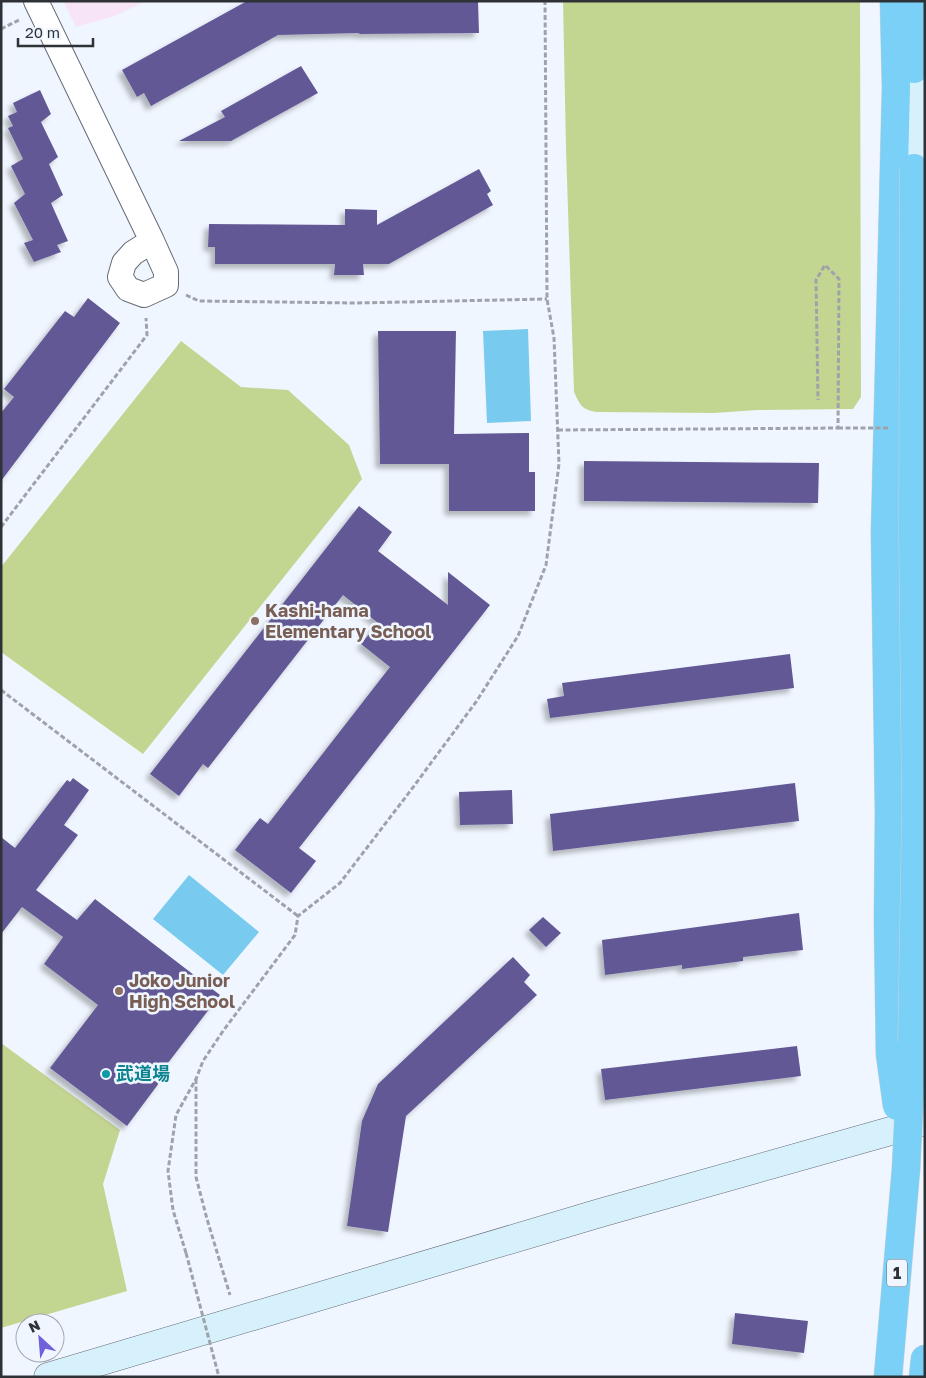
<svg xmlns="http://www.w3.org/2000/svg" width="926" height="1378" font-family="'Golos Text','Noto Sans JP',sans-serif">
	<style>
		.commercial { fill: #f7e5f7 }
		.green { fill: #c3d691 }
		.water { fill: #78cbee }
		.building { fill: #625995; filter: url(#shadow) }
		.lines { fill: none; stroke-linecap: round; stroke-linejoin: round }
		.street-casing { stroke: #656b74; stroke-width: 26 }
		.secondary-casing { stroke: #656b74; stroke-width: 29 }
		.highway-casing { stroke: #d1d2d3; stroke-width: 29 }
		.path { stroke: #9ea3aa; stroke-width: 3; stroke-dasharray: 5 2.5; stroke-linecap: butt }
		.street { stroke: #fff; stroke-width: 24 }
		.secondary { stroke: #d7f1fc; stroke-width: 28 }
		.highway { stroke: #7ad0f6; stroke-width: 28 }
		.highway-bridge-casing { stroke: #d1d2d3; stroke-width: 29; stroke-linecap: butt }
		.path-bridge { stroke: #9ea3aa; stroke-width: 3; stroke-dasharray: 5 2.5; stroke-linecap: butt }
		.highway-bridge { stroke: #7ad0f6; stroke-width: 28 }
		.education-dot { fill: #8d6e63; stroke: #f0f6ff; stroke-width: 2 }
		.culture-dot { fill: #0f9aa8; stroke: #f0f6ff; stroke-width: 2 }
		.labels { text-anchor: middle; stroke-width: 5; stroke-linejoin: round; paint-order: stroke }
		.shield { fill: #f0f6ff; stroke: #686c72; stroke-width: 1 }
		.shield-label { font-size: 16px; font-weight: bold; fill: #2e3135 }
		.education-label { font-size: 18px; font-weight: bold; fill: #785e54; stroke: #f0f6ff; text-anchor: start }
		.culture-label { font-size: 18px; font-weight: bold; fill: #0d838f; stroke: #f0f6ff; text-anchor: start }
	</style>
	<defs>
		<filter id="shadow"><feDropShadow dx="-4.5" dy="4.5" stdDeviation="2.5" flood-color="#0004"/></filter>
	</defs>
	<rect width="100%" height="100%" fill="#f0f6ff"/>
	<polygon class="commercial" points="63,1 146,1 115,16 76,27"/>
	<g class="green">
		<path d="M563 1H860L861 397 853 409 757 410 714 413 597 412C582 410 580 405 574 392L566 149Z"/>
		<polygon points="181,341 241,387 288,390 349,445 362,479 143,754 1,652 1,567"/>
		<polygon points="1,1043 120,1130 103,1184 127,1291 1,1328"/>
	</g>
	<g class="water">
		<polygon points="528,329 531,421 487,423 483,331"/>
		<polygon points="189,875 259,932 223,975 153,919"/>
	</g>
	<g class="building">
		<polygon points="247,1 478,1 479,33 358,34 360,33 278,35 151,106 144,93 137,97 122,70"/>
		<polygon points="301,66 318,93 231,141 179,141 225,117 221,111"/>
		<polygon points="40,90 51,114 41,122 58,157 49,164 63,195 51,203 68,241 57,245 61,252 34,262 24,243 33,240 14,203 25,194 11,166 23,159 8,128 13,126 8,116 17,112 13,103"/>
		<polygon points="479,169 491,191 487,194 493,205 389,264 363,264 364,275 334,275 335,264 215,264 215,247 208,247 209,224 345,225 345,209 377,210 377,225"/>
		<polygon points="88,298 120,323 1,481 1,413 14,397 4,389 65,311 74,317"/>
		<polygon points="378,331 456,331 454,434 529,433 529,472 535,472 535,511 449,511 449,464 380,464"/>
		<polygon points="584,461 819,463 818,503 584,501"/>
		<polygon points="359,506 392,532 378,551 448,605 448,572 490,605 299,848 316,861 291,893 235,850 260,818 268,824 390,667 361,644 378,623 343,595 208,768 203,764 179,796 150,774"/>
		<polygon points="790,654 794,688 550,718 547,699 564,696 562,683"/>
		<polygon points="73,778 89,790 64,825 78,835 36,890 77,920 95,899 220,995 158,1076 162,1079 127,1126 50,1068 98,1005 44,964 63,937 22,907 1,934 1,837 15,848 67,780 70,782"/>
		<polygon points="795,783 799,821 553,851 550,814"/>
		<polygon points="512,790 513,824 460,825 459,792"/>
		<polygon points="799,913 803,950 743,957 743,961 682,969 682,965 605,975 602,940"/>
		<polygon points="543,917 561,933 546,947 529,930"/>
		<polygon points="513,957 530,975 524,982 537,995 406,1116 388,1232 347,1226 362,1121 378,1084"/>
		<polygon points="797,1046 801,1076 605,1100 601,1069"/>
		<polygon points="735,1313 808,1321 804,1353 732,1344"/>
	</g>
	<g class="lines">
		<defs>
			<polyline id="street" points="36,1 152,241 166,272 166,285 144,295 128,289 120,277 124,263 133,253 152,241"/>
			<g id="secondary">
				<polyline points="920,43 920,192"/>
				<polyline points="48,1377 600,1213 912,1125 925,1121"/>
			</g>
			<g id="highway">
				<polyline points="914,69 914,1"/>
				<polyline points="890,1054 888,920 889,814 885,532 896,87 894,1"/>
				<polyline points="888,1377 906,1169"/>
				<polyline points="923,1377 925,1359"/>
			</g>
		</defs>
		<use href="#street" class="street-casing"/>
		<use href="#secondary" class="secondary-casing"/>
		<use href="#highway" class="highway-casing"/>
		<g class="path">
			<polyline points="1,29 19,20"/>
			<polyline points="186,295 199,301 356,303 547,299"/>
			<polyline points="558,430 838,428 839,279 825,265 816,280 818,400"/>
			<polyline points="1,527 147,335 146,318"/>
			<polyline points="1,690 298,916"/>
			<polyline points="196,1079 196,1177 207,1219 230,1295"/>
			<polyline points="186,1253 173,1210 168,1171 176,1115 196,1079 203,1061 223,1031 295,935 298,916 340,883 411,790 476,702 518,636 546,565 559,464 554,338 547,299 545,1"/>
		</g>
		<use href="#street" class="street"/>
		<use href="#secondary" class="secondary"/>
		<use href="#highway" class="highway"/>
		<defs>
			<g id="highway-bridge">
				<polyline points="890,1054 897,1106"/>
				<polyline points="906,1169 912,1045 916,809 913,534 914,168"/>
			</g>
		</defs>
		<use href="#highway-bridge" class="highway-bridge-casing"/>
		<g class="path-bridge">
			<polyline points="838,428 888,428"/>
			<polyline points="186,1253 219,1377"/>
		</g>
		<use href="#highway-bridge" class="highway-bridge"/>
	</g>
	<g class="education-dot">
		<circle cx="255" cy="621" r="5"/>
		<circle cx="119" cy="991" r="5"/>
	</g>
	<circle class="culture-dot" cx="106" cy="1074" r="5"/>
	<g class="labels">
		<rect class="shield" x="887" y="1259.5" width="20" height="27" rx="4"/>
		<g class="shield-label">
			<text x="897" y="1279">1</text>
		</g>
		<g class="education-label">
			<text x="265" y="617">Kashi-hama<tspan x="265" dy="21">Elementary School</tspan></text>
			<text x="129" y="987">Joko Junior<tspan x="129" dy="21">High School</tspan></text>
		</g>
		<g class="culture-label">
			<text x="116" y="1080">武道場</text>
		</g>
	</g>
	<rect width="926" height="1378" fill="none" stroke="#2e3135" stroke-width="5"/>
	<g transform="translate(40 1338) rotate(334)"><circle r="24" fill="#f0f6ff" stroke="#a2a7ae"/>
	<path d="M0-4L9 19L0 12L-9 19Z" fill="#7061db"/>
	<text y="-8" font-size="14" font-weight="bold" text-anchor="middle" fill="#2e3135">N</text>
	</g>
	<path d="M18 38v8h75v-8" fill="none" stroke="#2e3135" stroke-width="2.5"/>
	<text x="25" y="38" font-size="15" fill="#2e3135" stroke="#f0f6ff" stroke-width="4" paint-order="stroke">20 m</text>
</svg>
